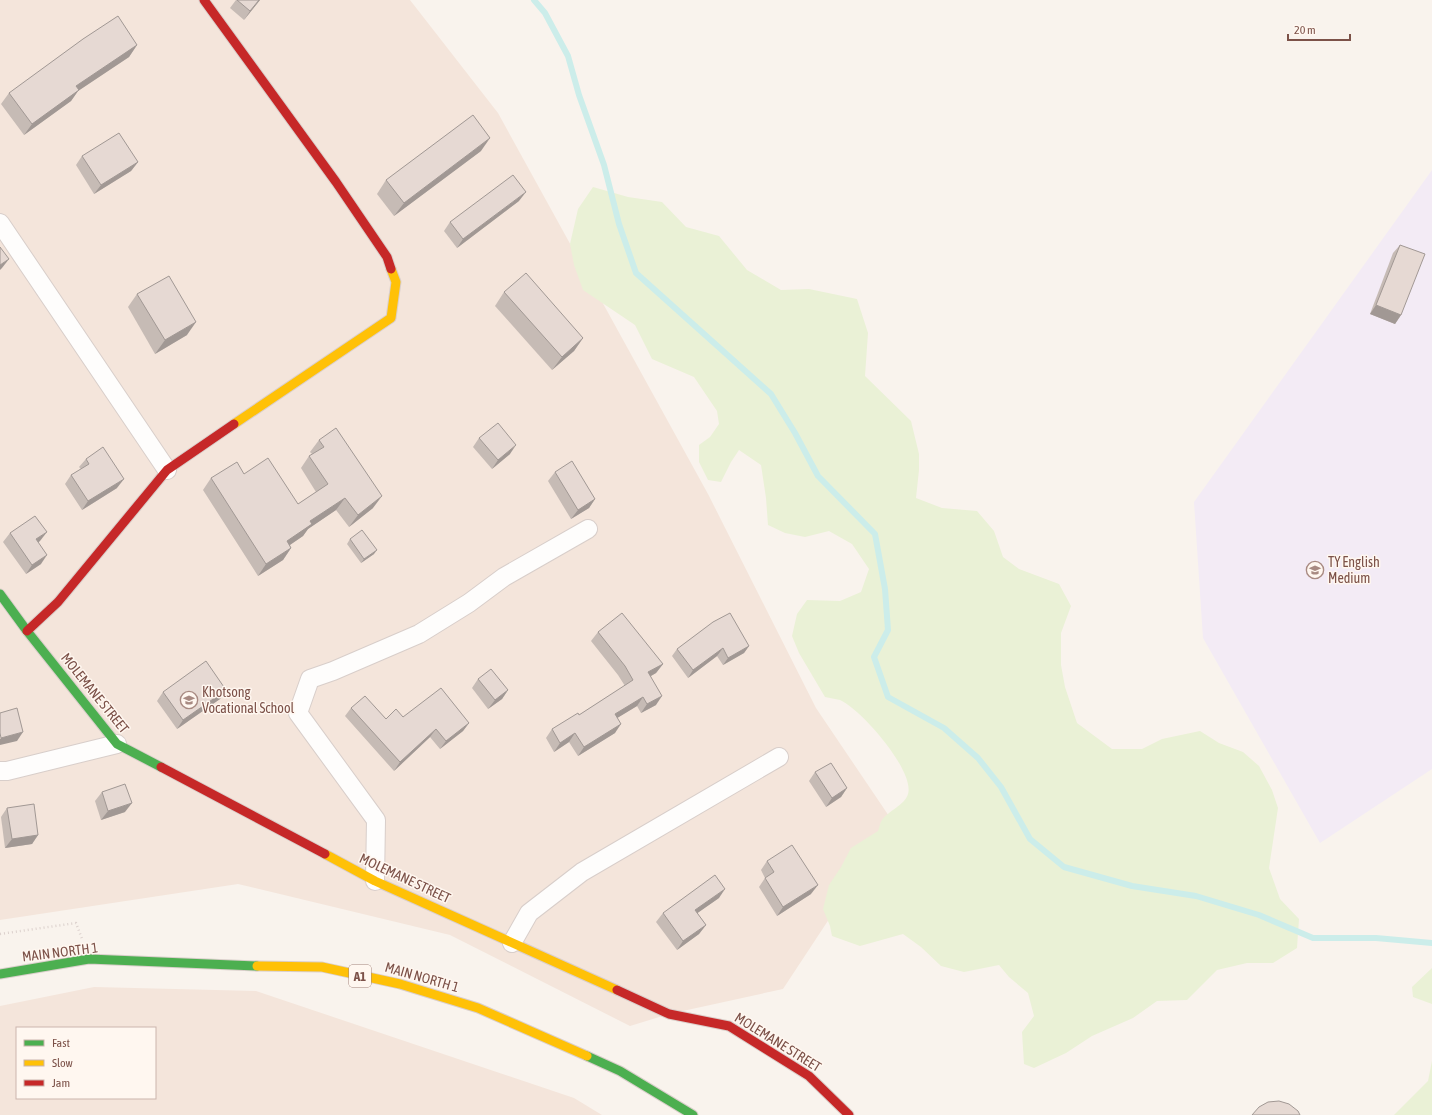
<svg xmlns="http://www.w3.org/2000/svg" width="1432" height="1115" font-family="'Asap Condensed',sans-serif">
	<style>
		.residential { fill: #f4e5db; fill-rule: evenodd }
		.education { fill: #f3ebf5 }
		.green { fill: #eaf1d6 }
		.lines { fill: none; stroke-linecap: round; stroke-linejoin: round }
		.stream { stroke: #ccedea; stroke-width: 6 }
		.street-casing { stroke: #d8ceca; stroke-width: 20 }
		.fast-casing { stroke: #dacfcb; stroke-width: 11 }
		.slow-casing { stroke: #dacfcb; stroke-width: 11 }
		.jam-casing { stroke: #dacfcb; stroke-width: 11 }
		.path { stroke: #dcd1cd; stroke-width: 2.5; stroke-dasharray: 1 3; stroke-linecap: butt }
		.street { stroke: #fefdfc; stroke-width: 18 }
		.fast { stroke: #4caf50; stroke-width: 9 }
		.slow { stroke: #ffc107; stroke-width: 9 }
		.jam { stroke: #c62828; stroke-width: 9 }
		.wall { fill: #c6bbb5 }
		.shaded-wall { fill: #a19894 }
		.building { fill: #e6d9d3; stroke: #a19894 }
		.labels { text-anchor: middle; stroke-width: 3; stroke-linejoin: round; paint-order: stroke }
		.shield { fill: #fff7f0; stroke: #a3837a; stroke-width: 1 }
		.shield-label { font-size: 13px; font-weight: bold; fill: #7c5148 }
		.poi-label { font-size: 14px; fill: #7c5148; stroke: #fff7f0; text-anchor: start }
		.street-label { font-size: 14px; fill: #7c5148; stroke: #fff7f0 }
	</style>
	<rect width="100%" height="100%" fill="#f9f3ed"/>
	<g class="residential">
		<polygon points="0,0 410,0 498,113 708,494 816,708 893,822 783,989 669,1014 630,1026 450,935 238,884 0,920"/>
		<path d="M94 987 256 991 574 1098 602 1115H0V1006ZM17 1028H155V1098H17Z"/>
	</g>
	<polygon class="education" points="1432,170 1432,769 1320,843 1203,638 1194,502"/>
	<g class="green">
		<path d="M593 187 628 197 662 202 686 227 719 236 747 270 781 290 809 289 857 299 868 333 865 376 911 421 919 454V470L916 498 942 508 977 511 994 531 1003 557 1019 569 1059 584 1071 606 1061 633V665L1065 687 1077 723 1112 749H1142L1162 739 1200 731 1219 743 1243 752 1259 766 1272 790 1278 808 1269 868 1280 899 1299 919 1297 948 1273 963H1247L1217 970 1187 1000 1157 1001 1133 1018 1092 1036 1066 1053 1034 1068 1024 1064 1022 1032 1034 1016 1028 993 1009 977 999 965 964 972 941 966 921 947 903 934 860 946 832 936 830 926 823 909 829 885 841 867 851 848 878 831C879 828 880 823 882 820 889 810 904 806 908 794 915 771 861 709 840 700 835 699 830 698 825 697L799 653 792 636 797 614 807 600 840 601 861 592 869 569 852 544 829 531 805 537 785 533 768 525 766 498 761 465 739 450 731 462 721 482 708 480 699 462V445L710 437 719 424 717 411 694 377 652 359 635 325 583 290 574 265 570 244 578 209Z"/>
		<polygon points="1432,968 1432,1004 1413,997 1412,987"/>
		<polygon points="1432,1061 1432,1115 1394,1115 1428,1081"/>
	</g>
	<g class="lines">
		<polyline class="stream" points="534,0 545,13 568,56 579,95 604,165 619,224 636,273 771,394 795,433 818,476 875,534 885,589 888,630 874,657 888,697 944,728 978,758 1001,787 1030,839 1064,867 1132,886 1196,896 1259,915 1313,938 1376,938 1432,943"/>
		<defs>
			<g id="street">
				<polyline points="0,223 167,470"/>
				<polyline points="0,771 7,771 117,744"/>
				<polyline points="375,881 376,820 298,713 310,679 333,671 419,634 469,603 504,577 588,529"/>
				<polyline points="512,943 529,913 582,872 779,757"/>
			</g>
			<g id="fast">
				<polyline points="0,594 27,631 117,744 161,767"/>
				<polyline points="0,974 89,959 257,966"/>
				<polyline points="587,1056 620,1071 693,1115"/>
			</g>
			<g id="slow">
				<polyline points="234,424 391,318 396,282 391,269"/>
				<polyline points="325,854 375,881 617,990"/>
				<polyline points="257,966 322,967 400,984 478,1008 587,1056"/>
			</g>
			<g id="jam">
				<polyline points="204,0 336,182 387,257 391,269"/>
				<polyline points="27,631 58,602 167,470 234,424"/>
				<polyline points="161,767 325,854"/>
				<polyline points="617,990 669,1014 729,1026 809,1076 849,1115"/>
			</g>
		</defs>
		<use href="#street" class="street-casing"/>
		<use href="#fast" class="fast-casing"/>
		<use href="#slow" class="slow-casing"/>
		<use href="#jam" class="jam-casing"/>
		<polyline class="path" points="0,934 76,923 82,939"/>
		<use href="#street" class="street"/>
		<use href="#fast" class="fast"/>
		<use href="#slow" class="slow"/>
		<use href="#jam" class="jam"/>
	</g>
	<g class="wall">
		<polygon points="236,0 260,0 244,20 230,8"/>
		<polygon points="137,45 129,57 78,91 71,101 24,135 1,104 9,93"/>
		<polygon points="481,151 394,216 377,194 386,180"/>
		<polygon points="82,156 138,162 131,171 94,194 76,165"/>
		<polygon points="519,201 457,248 444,231 450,222"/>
		<polygon points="1400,245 1401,315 1395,324 1370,314 1393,253"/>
		<polygon points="504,292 583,338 574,351 552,370 495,306"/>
		<polygon points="137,294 187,335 155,354 128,307"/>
		<polygon points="479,438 510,454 492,469 473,447"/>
		<polygon points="319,440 373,508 349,527 336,510 308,529 303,536 290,545 291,548 283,560 258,576 203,490 211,478 244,474 298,504 316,492 301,468 309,456 312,454 310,452"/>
		<polygon points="86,459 117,488 82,510 65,484 71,475 81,469 79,467"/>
		<polygon points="555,472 595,499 589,508 571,519 548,481"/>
		<polygon points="10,533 40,541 38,542 41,564 26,574 3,542"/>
		<polygon points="350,539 374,554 361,563 347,544"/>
		<polygon points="598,632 663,664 656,673 651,676 656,705 641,713 637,706 617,718 615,733 578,756 569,742 554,752 546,738 552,729 579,715 625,686 618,675 591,641"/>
		<polygon points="749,646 744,653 723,665 717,656 688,678 672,656 677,649"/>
		<polygon points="478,679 508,690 502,699 488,709 472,688"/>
		<polygon points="163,692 220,699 177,729 157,701"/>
		<polygon points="351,708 386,719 403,717 469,723 463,731 440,749 430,737 394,771 345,716"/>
		<polygon points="815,772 847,788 841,797 826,807 809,781"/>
		<polygon points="102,792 125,812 101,820 95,801"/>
		<polygon points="7,808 38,835 32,844 5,848 1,817"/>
		<polygon points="767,861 811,894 777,916 759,887 765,878 761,870"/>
		<polygon points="719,898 697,913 706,925 699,934 677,950 656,922 663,913"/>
	</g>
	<g class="shaded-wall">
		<polygon points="259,0 260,0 244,20 250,11"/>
		<polygon points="137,45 129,57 78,91 71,101 24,135 32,124 76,86"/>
		<polygon points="490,138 481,151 394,216 404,203"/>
		<polygon points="138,162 131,171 94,194 101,185"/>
		<polygon points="526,192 519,201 457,248 463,239"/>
		<polygon points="9,259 2,268 0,270 0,265"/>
		<polygon points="1376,305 1401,315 1395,324 1370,314"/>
		<polygon points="196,322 187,335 155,354 165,340"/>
		<polygon points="583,338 574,351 552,370 562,357"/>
		<polygon points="516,445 510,454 492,469 498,460"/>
		<polygon points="124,479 117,488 82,510 88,501"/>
		<polygon points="382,496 373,508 349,527 358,515"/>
		<polygon points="345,498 336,510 308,529 303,536 278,553 287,541 310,521"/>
		<polygon points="595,499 589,508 571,519 578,510"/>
		<polygon points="47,532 40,541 30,548 36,539"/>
		<polygon points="291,548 283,560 258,576 266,564"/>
		<polygon points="377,550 374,554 361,563 364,559"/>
		<polygon points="47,555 41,564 26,574 32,565"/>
		<polygon points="749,646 744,653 723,665 728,658"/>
		<polygon points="723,648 717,656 688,678 693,670"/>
		<polygon points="663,664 656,673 642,681 648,672"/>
		<polygon points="226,690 220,699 177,729 183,720"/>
		<polygon points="508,690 502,699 488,709 495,700"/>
		<polygon points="662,696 656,705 641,713 647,704"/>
		<polygon points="643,697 637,706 609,723 615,714"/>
		<polygon points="469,723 463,731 440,749 446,741"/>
		<polygon points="621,724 615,733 578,756 584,747"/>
		<polygon points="436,729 430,737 394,771 400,762"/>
		<polygon points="23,732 17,741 0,745 0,739 1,738"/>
		<polygon points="575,733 569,742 554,752 560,743"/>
		<polygon points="847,788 841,797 826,807 832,798"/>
		<polygon points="132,803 125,812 101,820 108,811"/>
		<polygon points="38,835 32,844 5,848 12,839"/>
		<polygon points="818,885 811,894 777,916 783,907"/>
		<polygon points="725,889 719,898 689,919 695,910"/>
		<polygon points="706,925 699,934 677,950 683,941"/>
	</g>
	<g class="building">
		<polygon points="237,0 259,0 250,11"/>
		<polygon points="118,16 137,45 76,86 79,90 32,124 9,93 83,39"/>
		<polygon points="473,115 490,138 404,203 386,180"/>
		<polygon points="119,133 138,162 101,185 82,156"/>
		<polygon points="513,175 526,192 463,239 450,222"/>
		<polygon points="1400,245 1425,254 1401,315 1376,305"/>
		<polygon points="0,247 9,259 0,265"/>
		<polygon points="526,273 583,338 562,357 504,292"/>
		<polygon points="169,276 196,322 165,340 137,294"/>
		<polygon points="498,423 516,445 498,460 479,438"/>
		<polygon points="336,428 382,496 358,515 345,498 310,521 312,524 287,541 291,548 266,564 211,478 237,462 244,474 268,458 298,504 328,484 309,456 324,447 319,440"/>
		<polygon points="103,447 124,479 88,501 71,475 89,464 86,459"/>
		<polygon points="572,461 595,499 578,510 555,472"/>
		<polygon points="35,516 47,532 36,539 47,555 32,565 10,533"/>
		<polygon points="362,530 377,550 364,559 350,539"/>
		<polygon points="622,613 663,664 648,672 662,696 647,704 643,697 615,714 621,724 584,747 575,733 560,743 552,729 578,713 579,715 633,680 625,666 598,632"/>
		<polygon points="730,613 749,646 728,658 723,648 693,670 677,649 713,622"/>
		<polygon points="206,661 226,690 183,720 163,692"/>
		<polygon points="491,669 508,690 495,700 478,679"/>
		<polygon points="441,688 469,723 446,741 436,729 400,762 351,708 365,696 386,719 396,709 403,717"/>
		<polygon points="17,708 23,732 1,738 0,733 0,713"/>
		<polygon points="831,763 847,788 832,798 815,772"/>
		<polygon points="125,784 132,803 108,811 102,792"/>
		<polygon points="34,804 38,835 12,839 7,808"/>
		<polygon points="792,845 818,885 783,907 765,878 774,872 767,861"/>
		<polygon points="715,875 725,889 695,910 706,925 683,941 663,913"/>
		<polygon points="1279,1101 1289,1104 1298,1111 1300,1115 1252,1115 1259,1107 1268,1102"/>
	</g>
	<defs>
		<symbol id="school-ring" viewBox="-11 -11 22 22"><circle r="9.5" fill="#fff7f0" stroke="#a88a82" stroke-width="1.5"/><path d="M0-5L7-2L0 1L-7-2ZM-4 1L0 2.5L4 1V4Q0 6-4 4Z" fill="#a88a82"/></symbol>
		<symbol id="university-ring" viewBox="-11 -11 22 22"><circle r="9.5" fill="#fff7f0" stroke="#a88a82" stroke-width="1.5"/><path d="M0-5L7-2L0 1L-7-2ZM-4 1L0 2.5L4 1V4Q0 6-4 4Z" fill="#a88a82"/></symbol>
	</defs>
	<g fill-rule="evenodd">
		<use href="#school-ring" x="1305" y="560" width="20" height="20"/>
		<use href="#university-ring" x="179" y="690" width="20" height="20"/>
	</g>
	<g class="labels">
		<rect class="shield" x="349" y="965" width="22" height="22" rx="3"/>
		<g class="shield-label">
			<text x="360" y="981">A1</text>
		</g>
		<g class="poi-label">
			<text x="1328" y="567">TY English<tspan x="1328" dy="16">Medium</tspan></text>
			<text x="202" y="697">Khotsong<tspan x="202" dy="16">Vocational School</tspan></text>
		</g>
		<g class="street-label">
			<text transform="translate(95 693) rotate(51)" y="5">MOLEMANE STREET</text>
			<text transform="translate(405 878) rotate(25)" y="5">MOLEMANE STREET</text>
			<text transform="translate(60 952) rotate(-7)" y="5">MAIN NORTH 1</text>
			<text transform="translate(422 977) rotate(16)" y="5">MAIN NORTH 1</text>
			<text transform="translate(778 1042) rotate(32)" y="5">MOLEMANE STREET</text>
		</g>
	</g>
	<rect x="16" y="1027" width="140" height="72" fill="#fff7f0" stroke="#cbb5ad"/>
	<rect x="24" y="1040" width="20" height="6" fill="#4caf50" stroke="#cbb5ad"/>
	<text x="52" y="1047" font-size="12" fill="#7c5148">Fast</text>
	<rect x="24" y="1060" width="20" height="6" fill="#ffc107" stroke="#cbb5ad"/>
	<text x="52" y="1067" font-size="12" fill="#7c5148">Slow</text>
	<rect x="24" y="1080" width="20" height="6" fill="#c62828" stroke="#cbb5ad"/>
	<text x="52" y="1087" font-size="12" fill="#7c5148">Jam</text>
	<path d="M1288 34v6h62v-6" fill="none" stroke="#7c5148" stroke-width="2"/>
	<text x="1294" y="34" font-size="12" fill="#7c5148" stroke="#fff7f0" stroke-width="3" paint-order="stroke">20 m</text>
</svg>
